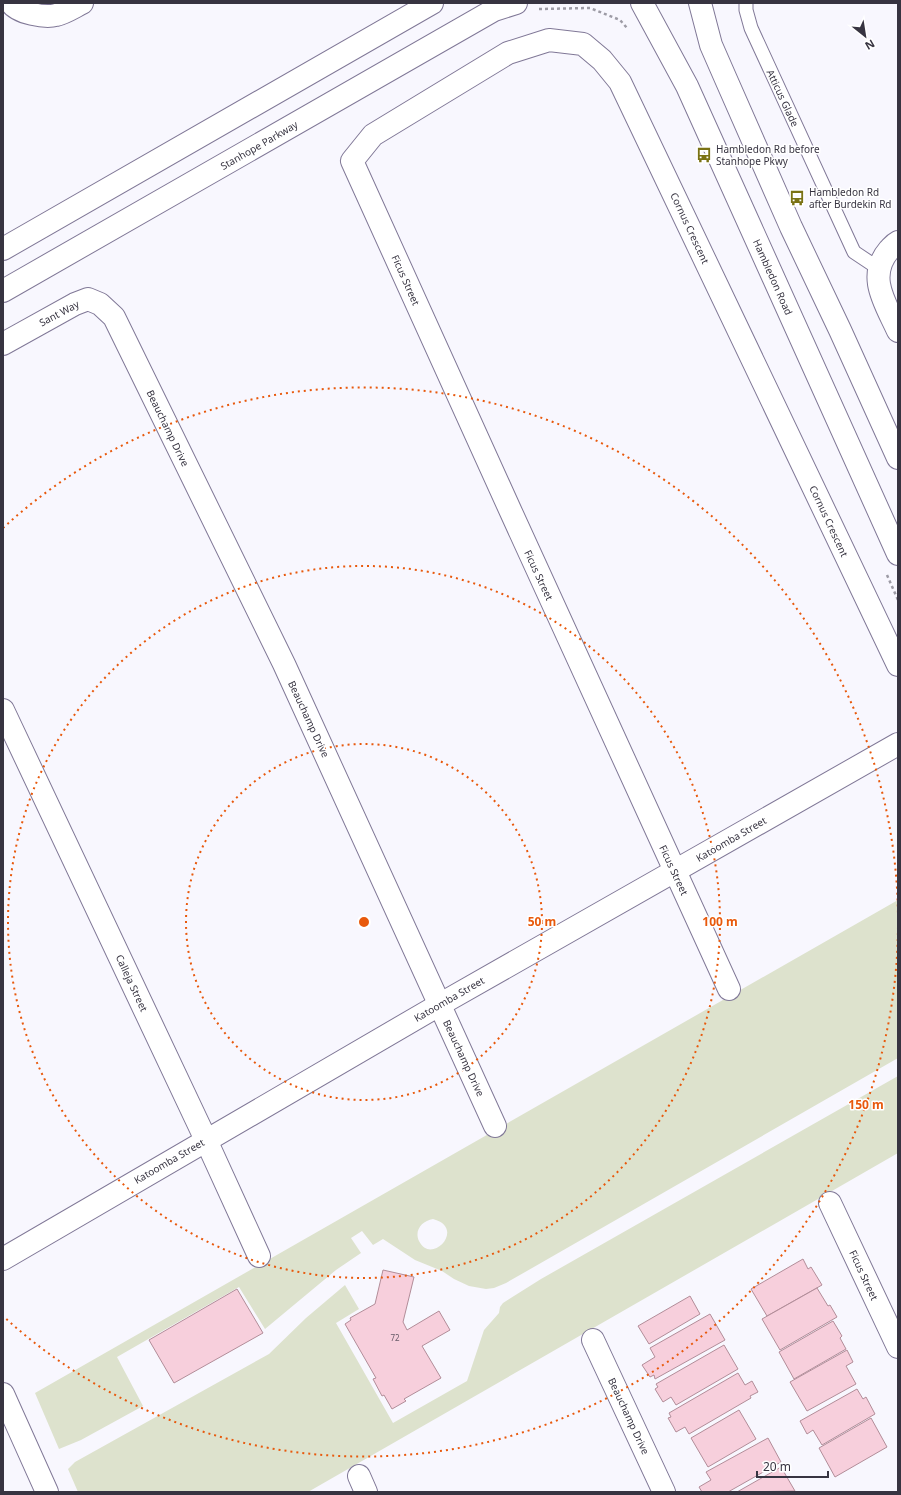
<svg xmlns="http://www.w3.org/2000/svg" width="901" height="1495" font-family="'Noto Sans',sans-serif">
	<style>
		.green { fill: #dde2cd; fill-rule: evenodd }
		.building { fill: #f7cfdc; stroke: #b28d99 }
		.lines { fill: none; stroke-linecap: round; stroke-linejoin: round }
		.lane-casing { stroke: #807897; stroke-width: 15 }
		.street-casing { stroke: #807897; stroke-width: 24 }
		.secondary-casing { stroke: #807897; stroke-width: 24 }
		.path { stroke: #9d9ba5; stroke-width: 2.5; stroke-dasharray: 3 3; stroke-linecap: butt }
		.lane { stroke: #fff; stroke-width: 13 }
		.street { stroke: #fff; stroke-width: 22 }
		.secondary { stroke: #fff; stroke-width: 22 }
		.ring { fill: none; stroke: #e8590c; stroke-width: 2; stroke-dasharray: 2 4 }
		.labels { text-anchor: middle; stroke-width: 3; stroke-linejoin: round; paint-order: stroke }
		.number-label { font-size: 8px; fill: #675b68 }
		.street-label { font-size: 10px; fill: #373441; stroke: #fff }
		.poi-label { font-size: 10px; fill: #373441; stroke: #fff; text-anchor: start }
		.centre { fill: #e8590c; stroke: #fff; stroke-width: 2 }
		.ring-label { font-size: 12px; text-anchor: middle; font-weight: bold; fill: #e8590c; stroke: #fff; stroke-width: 3; stroke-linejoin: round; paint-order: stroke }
	</style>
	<rect width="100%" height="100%" fill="#f8f7fe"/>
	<g class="green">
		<path d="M898 900V1058L506 1283 494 1288 486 1289 469 1286 454 1279 442 1271 415 1260 383 1239 373 1245 362 1231 351 1238 361 1253 336 1270 265 1329 239 1287 117 1357 143 1406 81 1440 59 1449 35 1393ZM433 1219C467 1228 431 1266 419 1241 414 1230 422 1221 433 1219Z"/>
		<polygon points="898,1076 898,1153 308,1492 78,1492 68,1469 75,1462 269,1354 306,1318 345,1285 359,1309 336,1323 393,1423 467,1381 484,1330 499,1313 500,1307 503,1303 541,1279"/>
	</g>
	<g class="building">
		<polygon points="803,1259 808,1269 811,1267 822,1285 767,1316 751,1289"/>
		<polygon points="383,1270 414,1277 403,1322 407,1330 439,1311 450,1330 422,1346 441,1378 404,1399 406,1401 392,1409 384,1395 382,1396 373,1379 376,1378 345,1324 351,1320 350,1318 375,1304"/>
		<polygon points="817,1288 828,1306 830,1305 837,1317 780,1350 762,1319"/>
		<polygon points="237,1289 263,1333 174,1383 149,1340"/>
		<polygon points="690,1296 700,1314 649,1344 638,1326"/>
		<polygon points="710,1314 725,1340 655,1379 654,1375 650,1377 642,1365 655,1357 650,1348"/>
		<polygon points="833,1321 842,1336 840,1338 846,1349 794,1379 779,1352"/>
		<polygon points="724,1345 738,1369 676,1405 671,1397 663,1402 655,1389 658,1387 656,1384"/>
		<polygon points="847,1350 853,1362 846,1366 856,1384 807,1411 790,1382"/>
		<polygon points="738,1373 745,1385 752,1381 758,1392 750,1396 751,1398 689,1434 685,1427 676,1432 668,1418 671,1417 669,1413"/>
		<polygon points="857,1389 863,1399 866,1397 875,1414 822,1445 813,1430 807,1434 800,1421"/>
		<polygon points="739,1410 756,1439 708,1467 691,1438"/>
		<polygon points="871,1418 887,1447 835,1477 819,1448"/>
		<polygon points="768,1438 781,1462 728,1492 702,1492 699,1487 711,1480 706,1472"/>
		<polygon points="781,1467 795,1491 737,1492"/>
	</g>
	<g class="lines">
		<defs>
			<polyline id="lane" points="746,3 746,10 751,28 854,252 878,268"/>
			<g id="street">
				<path d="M11 3C18 13 45 18 56 15 65 13 74 7 82 3"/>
				<path d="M898 242C894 244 892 247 889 250 866 277 886 304 898 331"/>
				<polyline points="3,344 75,304 88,299 100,304 114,317 284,664 495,1126"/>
				<polyline points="3,710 206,1140 259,1256"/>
				<polyline points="729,989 511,512 352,161 373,135 508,53 549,40 583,44 602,60 620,82 898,665"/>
				<polyline points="830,1203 898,1347"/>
				<polyline points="3,1259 439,1005 898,744"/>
				<polyline points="593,1340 664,1492"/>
				<polyline points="3,1394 47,1492"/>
				<polyline points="359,1476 366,1492"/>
			</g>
			<g id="secondary">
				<polyline points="642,3 687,86 898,554"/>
				<polyline points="700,3 711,45 725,77 791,227 840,330 898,458"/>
				<polyline points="3,249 432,3"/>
				<polyline points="3,291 494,10 516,3"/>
			</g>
		</defs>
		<use href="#lane" class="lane-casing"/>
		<use href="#street" class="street-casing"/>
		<use href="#secondary" class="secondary-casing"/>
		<g class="path">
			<polyline points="539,9 590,8 620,20 627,28"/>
			<polyline points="887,575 898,600"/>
		</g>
		<use href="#lane" class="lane"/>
		<use href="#street" class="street"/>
		<use href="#secondary" class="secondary"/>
	</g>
	<g class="ring">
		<circle cx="364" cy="922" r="178"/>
		<circle cx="364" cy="922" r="356"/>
		<path d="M898 927A534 534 0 0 1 3 1316M3 528A534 534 0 0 1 898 917"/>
	</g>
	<defs>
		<symbol id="bus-bare" viewBox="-9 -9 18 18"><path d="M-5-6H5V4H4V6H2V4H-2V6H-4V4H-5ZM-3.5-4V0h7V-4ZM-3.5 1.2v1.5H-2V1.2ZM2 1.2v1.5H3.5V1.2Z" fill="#7a7214" stroke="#fff" stroke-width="2.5" paint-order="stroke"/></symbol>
	</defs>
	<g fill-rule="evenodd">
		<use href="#bus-bare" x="693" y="144" width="22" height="22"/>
		<use href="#bus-bare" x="786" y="187" width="22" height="22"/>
	</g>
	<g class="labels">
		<g class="number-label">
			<text x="395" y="1341">72</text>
		</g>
		<g class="street-label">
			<text transform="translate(783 98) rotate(65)" y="4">Atticus Glade</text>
			<text transform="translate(259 145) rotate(-30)" y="4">Stanhope Parkway</text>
			<text transform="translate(690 228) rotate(65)" y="4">Cornus Crescent</text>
			<text transform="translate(773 277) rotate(66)" y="4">Hambledon Road</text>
			<text transform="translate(406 280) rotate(66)" y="4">Ficus Street</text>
			<text transform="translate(59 313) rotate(-28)" y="4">Sant Way</text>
			<text transform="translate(168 428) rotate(64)" y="4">Beauchamp Drive</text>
			<text transform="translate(829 521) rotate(65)" y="4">Cornus Crescent</text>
			<text transform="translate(539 575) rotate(65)" y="4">Ficus Street</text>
			<text transform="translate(309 719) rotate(65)" y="4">Beauchamp Drive</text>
			<text transform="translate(731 839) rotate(-30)" y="4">Katoomba Street</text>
			<text transform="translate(674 870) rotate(65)" y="4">Ficus Street</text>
			<text transform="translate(132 983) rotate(65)" y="4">Calleja Street</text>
			<text transform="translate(449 999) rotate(-30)" y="4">Katoomba Street</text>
			<text transform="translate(464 1058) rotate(65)" y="4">Beauchamp Drive</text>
			<text transform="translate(169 1161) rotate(-30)" y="4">Katoomba Street</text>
			<text transform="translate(864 1275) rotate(65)" y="4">Ficus Street</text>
			<text transform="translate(629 1416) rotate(65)" y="4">Beauchamp Drive</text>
		</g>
		<g class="poi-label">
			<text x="716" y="153">Hambledon Rd before<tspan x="716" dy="12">Stanhope Pkwy</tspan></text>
			<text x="809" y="196">Hambledon Rd<tspan x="809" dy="12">after Burdekin Rd</tspan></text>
		</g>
	</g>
	<circle cx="364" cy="922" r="6" class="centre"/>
	<g class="ring-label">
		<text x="542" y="926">50 m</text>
		<text x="720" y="926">100 m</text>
		<text x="866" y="1109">150 m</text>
	</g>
	<rect width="901" height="1495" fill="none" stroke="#373441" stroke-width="8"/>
	<g transform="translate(865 36) rotate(150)" stroke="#ffffff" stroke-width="3" paint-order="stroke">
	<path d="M0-3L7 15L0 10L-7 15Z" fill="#373441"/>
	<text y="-6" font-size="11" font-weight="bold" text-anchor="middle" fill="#373441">N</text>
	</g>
	<path d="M757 1471v6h71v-6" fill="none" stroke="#373441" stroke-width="2"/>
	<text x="763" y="1471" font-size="12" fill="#373441" stroke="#ffffff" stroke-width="3" paint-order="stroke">20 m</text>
</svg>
